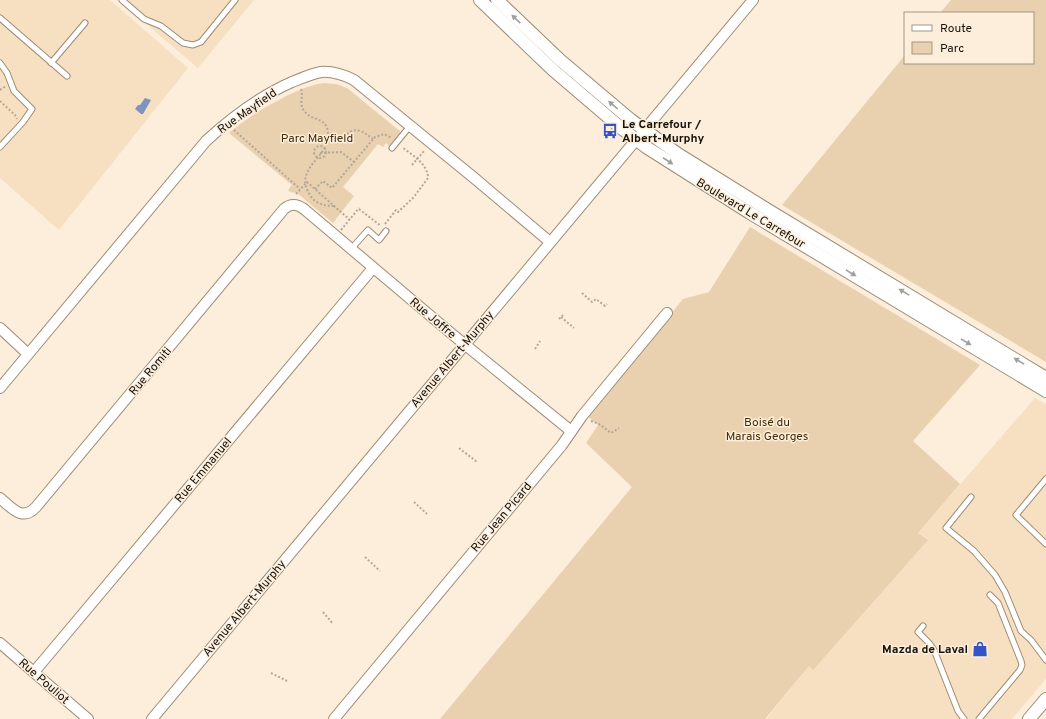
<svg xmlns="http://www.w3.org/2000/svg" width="1046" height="719" font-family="Overpass,sans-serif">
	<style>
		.built { fill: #f6e0c1 }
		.green { fill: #e9d0af }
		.water { fill: #8092c0 }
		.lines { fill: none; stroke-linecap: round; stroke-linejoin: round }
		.service-casing { stroke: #9c8c75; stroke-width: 7 }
		.minor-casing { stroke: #9c8c75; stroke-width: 12 }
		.tertiary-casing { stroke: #9c8c75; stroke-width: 14 }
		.path { stroke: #b3a898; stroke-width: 2; stroke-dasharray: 2 2; stroke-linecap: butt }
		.service { stroke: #fff; stroke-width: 5 }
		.minor { stroke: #fff; stroke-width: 10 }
		.tertiary { stroke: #fff; stroke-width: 12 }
		.oneway { fill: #a2a09d }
		.labels { text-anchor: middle; stroke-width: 3; stroke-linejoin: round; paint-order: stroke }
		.street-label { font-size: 12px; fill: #171109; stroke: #fceedb }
		.poi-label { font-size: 12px; font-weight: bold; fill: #171109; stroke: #fceedb; text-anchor: start }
		.park-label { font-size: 12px; fill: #432d06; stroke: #fceedb }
	</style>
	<rect width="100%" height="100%" fill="#fceedb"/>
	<g class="built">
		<polygon points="0,0 110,0 188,68 59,230 0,178"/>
		<polygon points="118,0 254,0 198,68"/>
		<polygon points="1035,398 1046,404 1046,679 1012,719 766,719 809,666 813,669 927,540 918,533"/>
	</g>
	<g class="green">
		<polygon points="951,0 1046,0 1046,362 782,205 905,55 905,63 1033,63 1033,13 940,13"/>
		<path d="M324 83 336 84 347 88 401 132 389 146 386 143 383 147 378 144 343 187 354 196 333 223 297 193 290 192 288 190 292 185 229 133C250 115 297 86 324 83Z"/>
		<polygon points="750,227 980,365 913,441 960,484 918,533 928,540 813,670 809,666 765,719 440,719 632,487 586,443 598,425 587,416 683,299 709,292"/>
	</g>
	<polygon class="water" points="145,98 151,100 143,114 141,114 135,109 138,105 140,105"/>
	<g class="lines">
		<defs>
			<g id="service">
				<polyline points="122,0 144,19 161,26 183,43 193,45 201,42 235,0"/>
				<polyline points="0,18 67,76"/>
				<polyline points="0,63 7,73 14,91 32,109 23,122 0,147"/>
				<polyline points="51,63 85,23"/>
				<polyline points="392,148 410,126"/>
				<polyline points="351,249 368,230 379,240 386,231"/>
				<polyline points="1046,479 1016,515 1046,544"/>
				<polyline points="971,497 946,528 974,551 995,575 1005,592 1021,631 1031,640 1046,660"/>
				<polyline points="923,626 918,632 929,643 934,650 958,711 964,719"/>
				<polyline points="979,719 1020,670 1022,665 1021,661 998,603 990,595"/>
			</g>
			<g id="minor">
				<polyline points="0,328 28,354"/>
				<path d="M0 388 206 141C232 117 260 96 292 82 302 78 311 74 321 72 333 71 344 75 354 80L473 177 550 242"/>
				<path d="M0 498C12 508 22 522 36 507L284 209C291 203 297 204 304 209L452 334 571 431"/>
				<polyline points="0,643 88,719"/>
				<polyline points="34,672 373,268"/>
				<polyline points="152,719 753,0"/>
				<polyline points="334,719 562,445 582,416 667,313"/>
			</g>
			<g id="tertiary">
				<polyline points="480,0 553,70 621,128 646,147 750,213 1046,391"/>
				<polyline points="497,0 560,60 631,120 678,154 768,210 1046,378"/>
				<polyline points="1029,719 1046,699"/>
			</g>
		</defs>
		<use href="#service" class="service-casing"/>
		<use href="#minor" class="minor-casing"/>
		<use href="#tertiary" class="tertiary-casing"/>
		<g class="path">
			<path d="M301 89C304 97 298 105 305 112 312 121 327 117 328 133 331 157 292 168 310 195 315 204 325 206 334 206"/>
			<polyline points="0,90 6,86"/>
			<polyline points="0,101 15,115 17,119"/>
			<polyline points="234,130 300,189"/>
			<path d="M344 137C355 125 362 131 373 139"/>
			<circle cx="320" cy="152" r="6"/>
			<polyline points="320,153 341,152 354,162"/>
			<polyline points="412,165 425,150"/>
			<polyline points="315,189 323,181 332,188 375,137 384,134 392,138"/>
			<polyline points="296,194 307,182 350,220"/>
			<polyline points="359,209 381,226"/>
			<path d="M385 224 396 210 398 212 413 198 428 178C428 164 412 155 402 147"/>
			<polyline points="341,230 359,208"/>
			<polyline points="582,293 592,302 596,299 605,306 607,304"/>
			<polyline points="561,317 574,328"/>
			<polyline points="559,319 563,315"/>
			<polyline points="535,349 540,341"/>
			<polyline points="591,421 599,424 611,433 619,428"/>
			<polyline points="459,448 477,462"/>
			<polyline points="414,502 427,514"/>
			<polyline points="365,557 380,571"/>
			<polyline points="323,612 333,624"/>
			<polyline points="271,673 287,681"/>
		</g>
		<use href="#service" class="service"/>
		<use href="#minor" class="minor"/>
		<use href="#tertiary" class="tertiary"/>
	</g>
	<defs><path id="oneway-solid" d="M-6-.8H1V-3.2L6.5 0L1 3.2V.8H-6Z"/></defs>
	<g class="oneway">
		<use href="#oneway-solid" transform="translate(516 19) rotate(-136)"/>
		<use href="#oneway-solid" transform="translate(613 105) rotate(-140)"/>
		<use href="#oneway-solid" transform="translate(668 161) rotate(33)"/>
		<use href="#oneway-solid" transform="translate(851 273) rotate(31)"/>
		<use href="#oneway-solid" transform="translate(904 292) rotate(-149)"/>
		<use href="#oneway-solid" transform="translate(966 342) rotate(31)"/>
		<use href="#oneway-solid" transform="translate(1019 361) rotate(-149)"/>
	</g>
	<defs>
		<symbol id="bus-bare" viewBox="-9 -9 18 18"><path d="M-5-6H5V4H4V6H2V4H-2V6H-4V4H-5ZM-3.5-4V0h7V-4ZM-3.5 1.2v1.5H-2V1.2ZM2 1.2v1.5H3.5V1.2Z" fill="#3553c4" stroke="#fceedb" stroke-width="2.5" paint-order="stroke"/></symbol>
		<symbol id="shop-bare" viewBox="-9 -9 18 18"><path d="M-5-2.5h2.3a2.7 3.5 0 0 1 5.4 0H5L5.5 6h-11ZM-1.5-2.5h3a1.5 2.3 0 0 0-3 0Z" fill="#3553c4" stroke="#fceedb" stroke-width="2.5" paint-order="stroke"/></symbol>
	</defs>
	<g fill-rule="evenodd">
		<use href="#bus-bare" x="599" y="120" width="22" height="22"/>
		<use href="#shop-bare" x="969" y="638" width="22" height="22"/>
	</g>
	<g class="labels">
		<g class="street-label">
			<text transform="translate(247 111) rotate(-35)" y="4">Rue Mayfield</text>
			<text transform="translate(751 213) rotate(31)" y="4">Boulevard Le Carrefour</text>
			<text transform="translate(433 318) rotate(40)" y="4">Rue Joffre</text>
			<text transform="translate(452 359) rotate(-50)" y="4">Avenue Albert-Murphy</text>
			<text transform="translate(150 371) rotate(-50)" y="4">Rue Romiti</text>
			<text transform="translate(203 470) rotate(-50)" y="4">Rue Emmanuel</text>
			<text transform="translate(501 517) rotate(-50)" y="4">Rue Jean Picard</text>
			<text transform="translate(244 608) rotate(-50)" y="4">Avenue Albert-Murphy</text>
			<text transform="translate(44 681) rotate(41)" y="4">Rue Pouliot</text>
		</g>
		<g class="poi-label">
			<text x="622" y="128">Le Carrefour /<tspan x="622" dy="14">Albert-Murphy</tspan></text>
			<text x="968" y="653" text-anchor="end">Mazda de Laval</text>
		</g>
		<g class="park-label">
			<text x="317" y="142">Parc Mayfield</text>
			<text x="767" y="426">Boisé du<tspan x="767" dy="14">Marais Georges</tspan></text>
		</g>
	</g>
	<rect x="904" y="12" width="130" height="52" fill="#fceedb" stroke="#a09687"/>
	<rect x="912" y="25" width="20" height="6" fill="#ffffff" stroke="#a09687"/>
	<text x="940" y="32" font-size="12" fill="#171109">Route</text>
	<rect x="912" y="42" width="20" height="12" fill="#e9d0af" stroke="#a09687"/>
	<text x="940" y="52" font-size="12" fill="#171109">Parc</text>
</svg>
